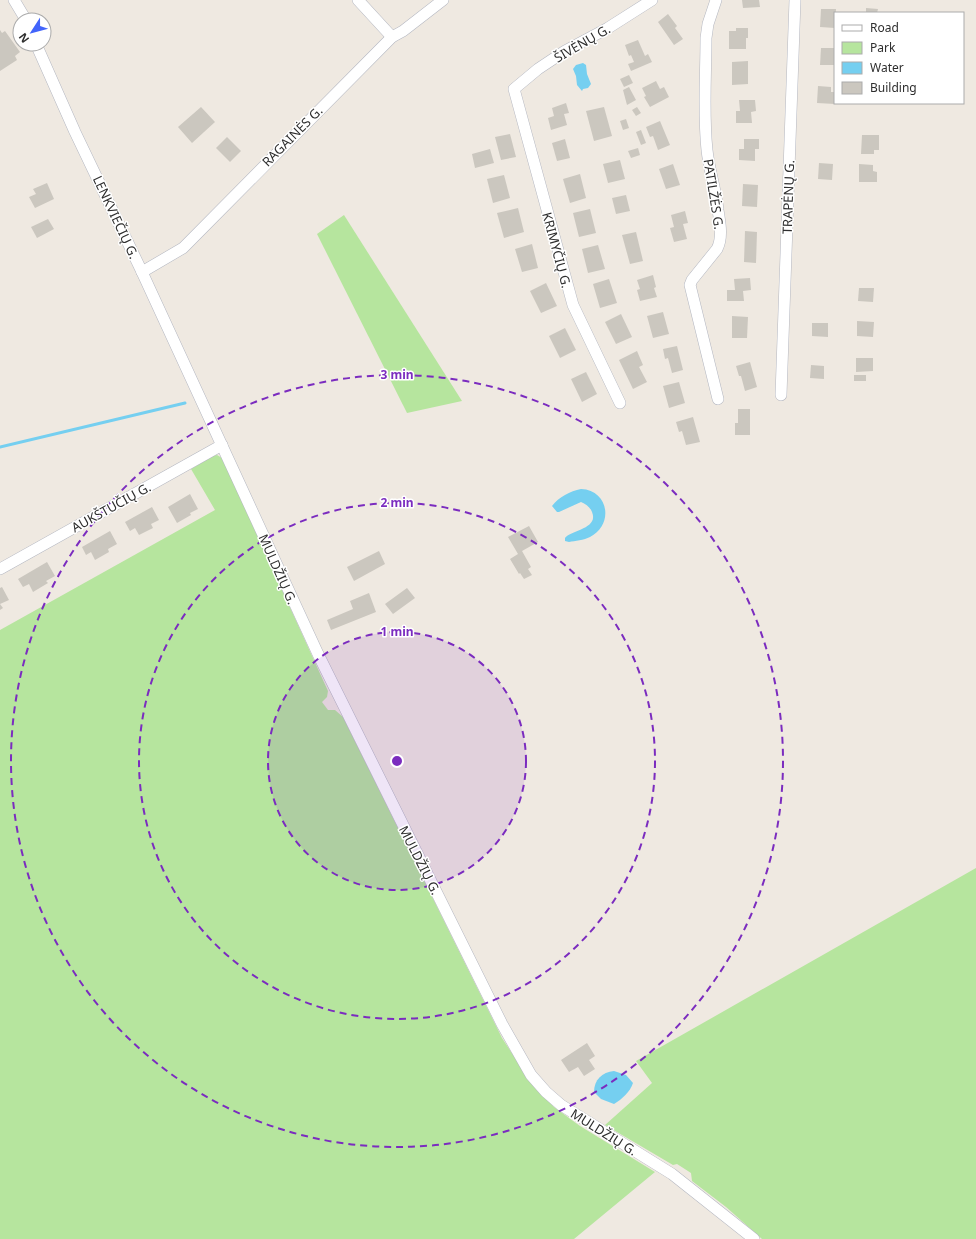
<svg xmlns="http://www.w3.org/2000/svg" width="976" height="1239" font-family="'Noto Sans',sans-serif">
	<style>
		.green { fill: #b6e59e }
		.water { fill: #75cff0 }
		.lines { fill: none; stroke-linecap: round; stroke-linejoin: round }
		.stream { stroke: #75cff0; stroke-width: 3 }
		.building { fill: #cbc7bf }
		.minor-casing { stroke: #b4b7c1; stroke-width: 12 }
		.minor { stroke: #fff; stroke-width: 11 }
		.ring { fill: none; stroke: #7b2cbf; stroke-width: 2; stroke-dasharray: 7 5 }
		.labels { text-anchor: middle; stroke-width: 3; stroke-linejoin: round; paint-order: stroke }
		.street-label { font-size: 13px; fill: #2e2e2e; stroke: #fff }
		.centre { fill: #7b2cbf; stroke: #fff; stroke-width: 2 }
		.ring-label { font-size: 12px; text-anchor: middle; font-weight: bold; fill: #7b2cbf; stroke: #fff; stroke-width: 3; stroke-linejoin: round; paint-order: stroke }
	</style>
	<rect width="100%" height="100%" fill="#efe9e1"/>
	<g class="green">
		<polygon points="344,215 462,401 407,413 317,234"/>
		<polygon points="217,455 222,458 328,691 327,697 322,702 328,710 335,710 343,717 502,1038 530,1081 554,1107 580,1126 655,1172 574,1239 0,1239 0,630 215,510 191,469 213,456"/>
		<polygon points="976,868 976,1239 762,1239 726,1207 692,1181 691,1173 677,1164 673,1165 605,1125 652,1083 636,1061"/>
	</g>
	<g class="water">
		<polygon points="583,63 586,65 587,74 591,84 588,88 583,89 582,91 577,85 576,76 573,69 576,65"/>
		<path d="M581 489C609 490 614 525 590 537 584 540 575 541 569 542L565 541V538C571 530 599 529 592 512 590 507 586 504 581 502L559 512H557L552 506C559 497 570 491 581 489Z"/>
		<path d="M614 1071 626 1075 633 1083C630 1092 622 1099 614 1104L601 1099 594 1092C594 1080 602 1072 614 1071Z"/>
	</g>
	<g class="lines">
		<polyline class="stream" points="0,447 185,403"/>
	</g>
	<g class="building">
		<polygon points="742,0 759,0 760,7 743,8"/>
		<polygon points="866,8 878,9 877,13 866,13"/>
		<polygon points="821,9 836,9 835,28 820,27"/>
		<polygon points="668,14 677,26 675,28 683,39 674,45 658,22"/>
		<polygon points="736,28 748,28 748,38 746,38 746,49 729,49 729,31 736,31"/>
		<polygon points="0,30 2,33 5,31 20,52 15,56 17,60 0,71"/>
		<polygon points="638,40 645,56 648,54 652,62 631,71 628,64 634,62 631,55 629,56 625,45"/>
		<polygon points="821,48 834,48 835,65 820,65"/>
		<polygon points="748,61 748,84 732,85 732,62"/>
		<polygon points="629,75 633,83 624,87 620,79"/>
		<polygon points="656,81 660,89 664,87 669,97 650,107 644,97 646,96 642,88"/>
		<polygon points="818,86 831,87 831,92 835,92 835,104 817,103"/>
		<polygon points="629,87 636,100 627,105 623,90"/>
		<polygon points="739,100 755,100 756,111 751,112 752,123 736,123 736,111 740,111"/>
		<polygon points="566,103 569,113 564,114 567,125 551,130 548,118 554,116 552,108"/>
		<polygon points="201,107 215,122 192,143 178,127"/>
		<polygon points="604,107 612,136 594,141 586,111"/>
		<polygon points="637,107 641,113 636,116 632,110"/>
		<polygon points="626,119 629,128 623,130 620,121"/>
		<polygon points="660,121 670,145 658,150 653,136 650,137 646,127"/>
		<polygon points="641,130 646,143 641,145 636,132"/>
		<polygon points="510,134 516,157 501,160 495,137"/>
		<polygon points="862,135 879,135 879,150 874,150 874,154 861,154"/>
		<polygon points="227,137 241,151 230,162 216,148"/>
		<polygon points="565,139 570,158 557,161 552,143"/>
		<polygon points="744,139 759,139 759,149 755,149 755,161 739,160 739,149 744,149"/>
		<polygon points="638,148 640,155 631,158 628,151"/>
		<polygon points="490,149 494,163 475,168 472,154"/>
		<polygon points="620,160 625,179 608,183 603,164"/>
		<polygon points="819,163 833,164 832,180 818,179"/>
		<polygon points="673,164 680,185 666,189 659,169"/>
		<polygon points="859,164 873,165 873,171 877,172 877,182 859,182"/>
		<polygon points="580,174 586,198 570,203 563,179"/>
		<polygon points="504,175 510,198 493,203 487,179"/>
		<polygon points="47,183 54,199 35,208 29,197 36,194 33,189"/>
		<polygon points="743,184 758,185 757,207 742,206"/>
		<polygon points="626,195 630,211 616,214 612,198"/>
		<polygon points="518,208 524,232 504,238 497,213"/>
		<polygon points="590,209 596,233 579,237 573,213"/>
		<polygon points="685,211 688,223 683,224 687,239 674,242 670,228 674,227 671,215"/>
		<polygon points="48,219 54,229 37,238 31,227"/>
		<polygon points="745,231 757,232 756,263 744,262"/>
		<polygon points="636,232 643,261 630,264 622,235"/>
		<polygon points="532,244 538,268 522,272 515,249"/>
		<polygon points="598,245 605,269 588,273 582,249"/>
		<polygon points="653,275 656,287 654,288 657,297 640,301 637,290 640,289 637,280"/>
		<polygon points="750,278 751,290 743,291 744,301 727,301 727,290 735,290 734,279"/>
		<polygon points="609,279 617,303 600,308 593,284"/>
		<polygon points="546,283 557,306 541,313 530,291"/>
		<polygon points="859,288 874,288 873,302 858,301"/>
		<polygon points="663,312 669,334 653,338 647,316"/>
		<polygon points="621,314 632,337 616,344 605,322"/>
		<polygon points="732,316 748,317 747,338 732,338"/>
		<polygon points="857,321 874,322 873,337 857,336"/>
		<polygon points="812,323 828,323 828,337 812,336"/>
		<polygon points="565,328 576,350 560,358 549,336"/>
		<polygon points="677,346 683,370 672,373 668,358 665,359 663,349"/>
		<polygon points="637,351 643,365 639,367 647,382 633,389 619,360"/>
		<polygon points="856,358 873,358 873,371 856,372"/>
		<polygon points="750,362 757,387 745,391 741,376 739,376 736,366"/>
		<polygon points="811,365 824,366 824,379 810,378"/>
		<polygon points="586,372 597,394 582,402 571,379"/>
		<rect x="854" y="375" width="12" height="6"/>
		<polygon points="679,382 685,403 669,408 663,386"/>
		<polygon points="738,409 750,409 750,435 735,435 735,423 738,423"/>
		<polygon points="693,417 700,442 686,445 682,431 679,432 676,422"/>
		<polygon points="190,494 198,509 190,513 191,515 177,523 168,507"/>
		<polygon points="152,507 159,520 151,524 153,528 139,535 135,528 130,531 125,522"/>
		<polygon points="529,526 538,542 522,551 531,567 528,569 532,575 524,579 520,573 519,574 510,559 518,554 508,537"/>
		<polygon points="110,531 117,544 108,549 109,552 95,560 91,552 86,555 82,547"/>
		<polygon points="379,551 385,564 354,581 347,567"/>
		<polygon points="47,562 55,576 46,581 48,583 33,592 29,584 23,587 18,579"/>
		<polygon points="2,587 9,600 0,604 3,608 0,610 0,588"/>
		<polygon points="407,588 415,598 393,614 385,604"/>
		<polygon points="369,593 376,612 331,630 327,620 353,609 350,601"/>
		<polygon points="587,1043 595,1056 589,1060 595,1069 584,1076 578,1067 569,1072 561,1060"/>
	</g>
	<g class="lines">
		<defs>
			<g id="minor">
				<polyline points="14,0 26,20"/>
				<polyline points="358,0 392,37"/>
				<path d="M716 0 708 24 706 38C706 75 703 113 707 150 709 170 716 190 718 210 720 223 723 237 717 249L692 280 690 285 718 399"/>
				<polyline points="36,44 75,132 142,272 318,654 502,1024 531,1075 546,1092 561,1105 672,1174 754,1239"/>
				<polyline points="142,272 183,248 392,37 403,31 443,0"/>
				<polyline points="781,395 795,0"/>
				<polyline points="620,403 573,305 514,89 538,69 565,51 608,28 652,0"/>
				<polyline points="0,569 222,445"/>
			</g>
		</defs>
		<use href="#minor" class="minor-casing"/>
		<use href="#minor" class="minor"/>
	</g>
	<circle cx="397" cy="761" r="129" fill="#7b2cbf" fill-opacity=".12"/>
	<g class="ring">
		<circle cx="397" cy="761" r="129"/>
		<circle cx="397" cy="761" r="258"/>
		<circle cx="397" cy="761" r="386"/>
	</g>
	<g class="labels">
		<g class="street-label">
			<text transform="translate(582 43) rotate(-30)" y="5">ŠIVĖNŲ G.</text>
			<text transform="translate(292 136) rotate(-45)" y="5">RAGAINĖS G.</text>
			<text transform="translate(714 194) rotate(81)" y="5">PATILŽĖS G.</text>
			<text transform="translate(788 197) rotate(-88)" y="5">TRAPĖNŲ G.</text>
			<text transform="translate(116 217) rotate(65)" y="5">LENKVIEČIŲ G.</text>
			<text transform="translate(557 250) rotate(75)" y="5">KRIMYČIŲ G.</text>
			<text transform="translate(111 507) rotate(-29)" y="5">AUKŠTUČIŲ G.</text>
			<text transform="translate(278 569) rotate(66)" y="5">MULDŽIŲ G.</text>
			<text transform="translate(420 860) rotate(63)" y="5">MULDŽIŲ G.</text>
			<text transform="translate(604 1132) rotate(32)" y="5">MULDŽIŲ G.</text>
		</g>
	</g>
	<circle cx="397" cy="761" r="6" class="centre"/>
	<g class="ring-label">
		<text x="397" y="379">3 min</text>
		<text x="397" y="507">2 min</text>
		<text x="397" y="636">1 min</text>
	</g>
	<rect x="834" y="12" width="130" height="92" fill="#ffffff" stroke="#ababab"/>
	<rect x="842" y="25" width="20" height="6" fill="#ffffff" stroke="#ababab"/>
	<text x="870" y="32" font-size="12" fill="#2e2e2e">Road</text>
	<rect x="842" y="42" width="20" height="12" fill="#b6e59e" stroke="#ababab"/>
	<text x="870" y="52" font-size="12" fill="#2e2e2e">Park</text>
	<rect x="842" y="62" width="20" height="12" fill="#75cff0" stroke="#ababab"/>
	<text x="870" y="72" font-size="12" fill="#2e2e2e">Water</text>
	<rect x="842" y="82" width="20" height="12" fill="#cbc7bf" stroke="#ababab"/>
	<text x="870" y="92" font-size="12" fill="#2e2e2e">Building</text>
	<g transform="translate(32 32) rotate(234)"><circle r="19" fill="#ffffff" stroke="#ababab"/>
	<path d="M0-3L7 15L0 10L-7 15Z" fill="#4264fb"/>
	<text y="-6" font-size="11" font-weight="bold" text-anchor="middle" fill="#2e2e2e">N</text>
	</g>
</svg>
